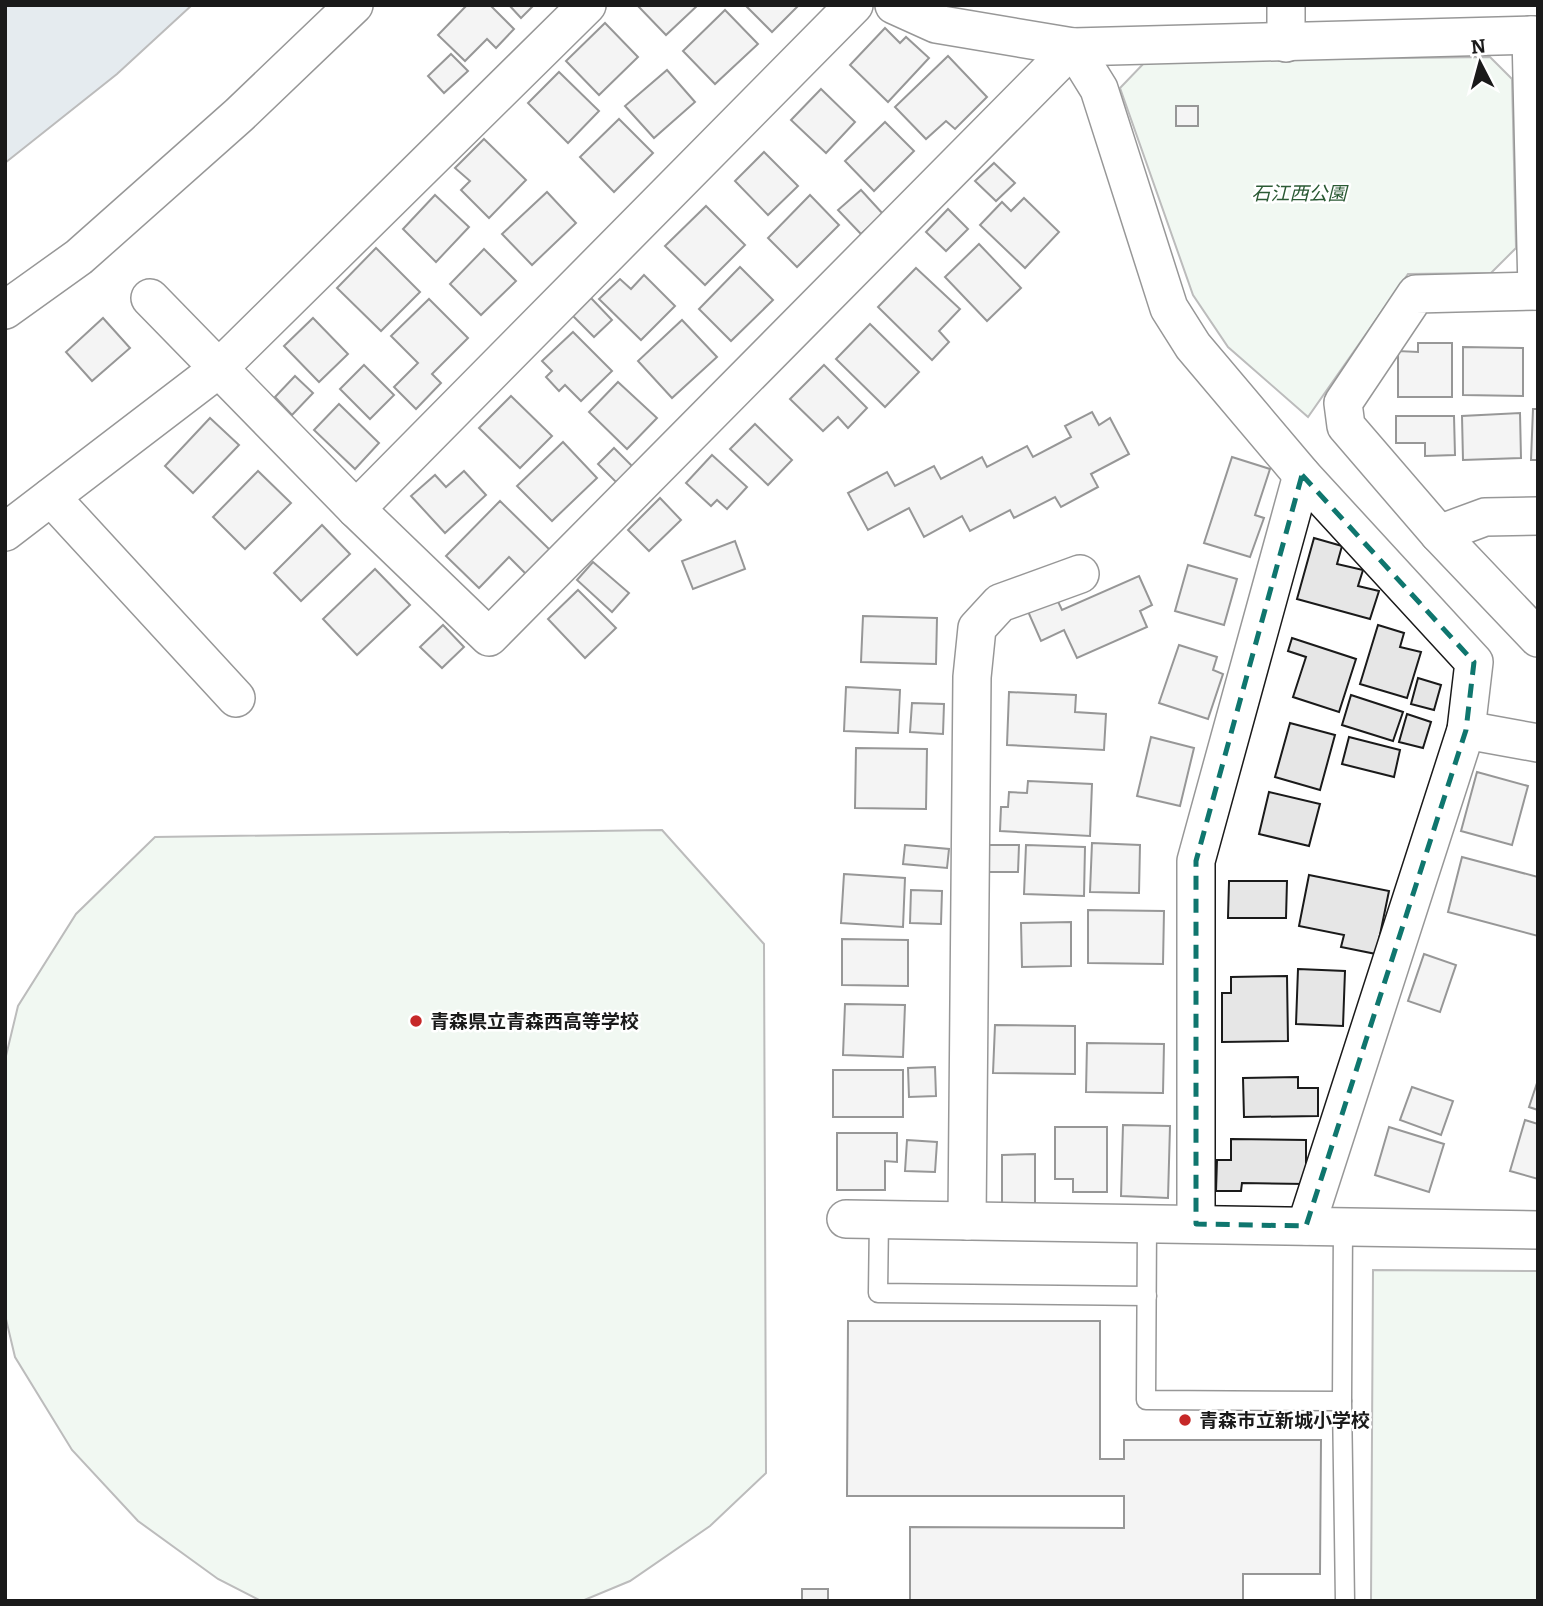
<svg xmlns="http://www.w3.org/2000/svg" width="1543" height="1606" font-family="Bitter,'Noto Sans JP',serif">
	<style>
		.green { fill: #e0efe3; stroke: #6a6a6a; stroke-width: 2 }
		.water { fill: #c6d2dc; stroke: #6a6a6a; stroke-width: 2 }
		.building { fill: #e6e6e6; stroke: #1a1a1a; stroke-width: 2 }
		.lines { fill: none; stroke-linecap: round; stroke-linejoin: round }
		.service-casing { stroke: #1a1a1a; stroke-width: 21 }
		.minor-casing { stroke: #1a1a1a; stroke-width: 40 }
		.service { stroke: #fff; stroke-width: 18 }
		.minor { stroke: #fff; stroke-width: 37 }
		.marked { fill: none; stroke: #0f766e; stroke-width: 5; stroke-dasharray: 14 9; stroke-linejoin: round }
		.poi-dot { fill: #c62828; stroke: #fff; stroke-width: 2.5 }
		.labels { text-anchor: middle; stroke-width: 5; stroke-linejoin: round; paint-order: stroke }
		.park-label { font-size: 19px; font-style: italic; fill: #2b5a34; stroke: #fff }
		.poi-label { font-size: 19px; font-weight: bold; fill: #1a1a1a; stroke: #fff; text-anchor: start }
	</style>
	<rect width="100%" height="100%" fill="#fff"/>
	<g class="green">
		<polygon points="1490,57 1512,79 1516,248 1491,273 1408,274 1308,417 1228,347 1193,295 1120,88 1146,61"/>
		<polygon points="662,830 764,944 766,1473 710,1526 630,1581 582,1601 261,1601 218,1579 138,1521 72,1450 15,1357 5,1315 5,1060 18,1006 76,914 155,837"/>
		<polygon points="1373,1270 1538,1271 1538,1601 1371,1601"/>
	</g>
	<polygon class="water" points="5,5 192,5 117,74 5,163"/>
	<g class="building">
		<polygon points="467,5 490,5 514,29 496,48 487,39 465,61 438,35"/>
		<polygon points="509,5 534,5 521,18"/>
		<polygon points="637,5 698,5 666,35"/>
		<polygon points="745,5 795,5 797,7 772,32"/>
		<polygon points="725,10 758,44 715,84 683,51"/>
		<polygon points="605,23 638,57 599,95 566,61"/>
		<polygon points="885,28 900,43 906,37 929,58 888,102 850,65"/>
		<polygon points="451,54 468,71 444,93 428,76"/>
		<polygon points="948,56 987,97 955,129 946,121 926,139 895,107"/>
		<polygon points="667,70 695,102 654,138 625,106"/>
		<polygon points="559,72 599,111 568,143 528,103"/>
		<polygon points="821,89 855,122 826,153 791,120"/>
		<rect x="1176" y="106" width="22" height="20"/>
		<polygon points="619,119 653,153 614,192 580,157"/>
		<polygon points="885,122 914,151 874,191 845,161"/>
		<polygon points="484,139 526,180 489,218 461,190 470,181 455,168"/>
		<polygon points="764,152 798,186 768,215 735,181"/>
		<polygon points="994,163 1015,183 996,201 975,181"/>
		<polygon points="861,190 883,214 861,234 838,210"/>
		<polygon points="547,192 576,223 532,265 502,234"/>
		<polygon points="435,195 469,227 436,262 403,229"/>
		<polygon points="810,195 839,225 797,267 768,238"/>
		<polygon points="1024,198 1059,232 1025,268 980,225 1002,202 1011,211"/>
		<polygon points="706,206 745,245 705,285 665,246"/>
		<polygon points="948,209 968,229 946,251 926,232"/>
		<polygon points="979,244 1021,288 987,321 945,277"/>
		<polygon points="376,248 420,292 381,331 337,288"/>
		<polygon points="484,249 516,281 481,315 450,284"/>
		<polygon points="740,267 773,300 731,341 699,309"/>
		<polygon points="916,268 960,309 939,331 949,342 932,360 878,307"/>
		<polygon points="644,275 675,306 641,340 599,299 620,279 631,289"/>
		<polygon points="591,298 612,320 594,337 573,316"/>
		<polygon points="429,299 468,338 432,374 441,383 416,409 394,387 418,363 391,336"/>
		<polygon points="103,318 130,348 92,381 66,352"/>
		<polygon points="313,318 348,354 319,382 284,346"/>
		<polygon points="682,320 717,357 672,398 638,361"/>
		<polygon points="870,324 919,372 885,407 836,359"/>
		<polygon points="573,332 612,371 581,401 565,385 559,391 546,377 552,371 542,361"/>
		<polygon points="1418,343 1452,343 1452,397 1398,397 1398,351 1418,352"/>
		<polygon points="1463,347 1523,348 1523,396 1463,395"/>
		<polygon points="364,365 394,395 370,419 340,389"/>
		<polygon points="824,365 867,408 848,428 838,417 823,431 790,399"/>
		<polygon points="295,376 313,393 292,415 275,397"/>
		<polygon points="618,382 657,418 627,449 589,412"/>
		<polygon points="511,396 552,436 520,468 479,428"/>
		<polygon points="339,404 379,443 355,469 314,430"/>
		<polygon points="1533,409 1538,409 1538,460 1531,460"/>
		<polygon points="1092,412 1099,425 1110,418 1129,454 1091,474 1098,487 1061,507 1055,497 1014,518 1010,510 970,531 962,516 924,537 909,508 868,530 848,493 887,472 895,486 934,466 941,479 982,457 987,467 1027,446 1033,457 1071,437 1065,426"/>
		<polygon points="1520,413 1521,458 1463,460 1462,416"/>
		<polygon points="1396,416 1454,416 1455,455 1425,456 1425,443 1396,443"/>
		<polygon points="210,418 239,445 193,493 165,466"/>
		<polygon points="755,424 792,460 768,485 730,449"/>
		<polygon points="563,442 597,478 552,521 517,486"/>
		<polygon points="614,448 634,468 617,483 598,464"/>
		<polygon points="712,455 747,487 727,509 717,500 711,506 686,483"/>
		<polygon points="1232,457 1270,469 1255,515 1264,518 1250,557 1204,543"/>
		<polygon points="258,471 291,503 245,549 213,517"/>
		<polygon points="464,471 486,495 445,533 411,496 435,475 446,487"/>
		<polygon points="660,498 681,520 649,551 628,530"/>
		<polygon points="500,501 550,550 526,574 509,557 479,588 446,556"/>
		<polygon points="322,525 350,554 301,601 274,573"/>
		<polygon points="1314,538 1342,546 1337,564 1363,570 1358,586 1379,591 1370,619 1297,599"/>
		<polygon points="735,541 745,569 693,589 682,561"/>
		<polygon points="593,562 629,593 612,612 577,580"/>
		<polygon points="1188,565 1237,579 1224,625 1175,611"/>
		<polygon points="375,569 410,605 357,655 323,619"/>
		<polygon points="1139,576 1152,605 1140,611 1147,627 1077,658 1064,630 1041,641 1026,607 1054,593 1062,610"/>
		<polygon points="578,590 616,628 585,658 548,619"/>
		<polygon points="863,616 937,618 936,664 861,662"/>
		<polygon points="443,625 464,647 442,668 420,647"/>
		<polygon points="1378,625 1404,633 1400,647 1421,652 1407,698 1360,684"/>
		<polygon points="1292,638 1356,659 1339,712 1293,697 1306,657 1288,651"/>
		<polygon points="1179,645 1217,657 1213,670 1223,674 1208,719 1159,703"/>
		<polygon points="1418,678 1441,685 1434,710 1411,704"/>
		<polygon points="846,687 900,690 898,733 844,731"/>
		<polygon points="1009,692 1076,695 1075,712 1106,714 1104,750 1007,745"/>
		<polygon points="1351,695 1403,712 1393,741 1342,725"/>
		<polygon points="912,703 944,704 943,734 910,732"/>
		<polygon points="1407,714 1431,722 1423,748 1399,742"/>
		<polygon points="1290,723 1335,735 1320,790 1275,777"/>
		<polygon points="1151,737 1194,748 1180,806 1137,796"/>
		<polygon points="1349,737 1400,750 1394,777 1342,764"/>
		<polygon points="856,748 927,749 926,809 855,808"/>
		<polygon points="1477,772 1528,786 1512,845 1461,831"/>
		<polygon points="1028,781 1092,784 1090,836 1000,831 1001,807 1008,807 1009,792 1027,793"/>
		<polygon points="1269,792 1320,804 1309,846 1259,834"/>
		<polygon points="1092,843 1140,845 1139,893 1090,892"/>
		<polygon points="905,845 949,849 947,868 903,864"/>
		<polygon points="988,845 1019,845 1018,872 988,872"/>
		<polygon points="1026,845 1085,847 1084,896 1024,894"/>
		<polygon points="1462,857 1538,877 1538,936 1448,912"/>
		<polygon points="844,874 905,878 903,927 841,923"/>
		<polygon points="1309,875 1389,891 1376,954 1341,947 1344,935 1299,926"/>
		<polygon points="1229,881 1287,881 1286,918 1228,918"/>
		<polygon points="911,890 942,891 941,924 910,923"/>
		<polygon points="1088,910 1164,911 1163,964 1088,963"/>
		<polygon points="1071,922 1071,966 1022,967 1021,923"/>
		<polygon points="842,939 908,940 908,986 842,985"/>
		<polygon points="1424,954 1456,965 1440,1012 1408,1001"/>
		<polygon points="1298,969 1345,971 1343,1026 1296,1024"/>
		<polygon points="1287,976 1288,1041 1222,1042 1222,993 1231,993 1231,977"/>
		<polygon points="845,1004 905,1005 903,1057 843,1055"/>
		<polygon points="995,1025 1075,1026 1075,1074 993,1073"/>
		<polygon points="1087,1043 1164,1044 1163,1093 1086,1092"/>
		<polygon points="935,1067 936,1096 909,1097 908,1068"/>
		<rect x="833" y="1070" width="70" height="47"/>
		<polygon points="1298,1077 1298,1088 1318,1088 1318,1116 1244,1117 1243,1078"/>
		<polygon points="1538,1080 1538,1110 1529,1107"/>
		<polygon points="1412,1087 1453,1101 1441,1135 1400,1120"/>
		<polygon points="1525,1120 1538,1124 1538,1179 1510,1171"/>
		<polygon points="1123,1125 1170,1126 1168,1198 1121,1196"/>
		<polygon points="1055,1127 1107,1127 1107,1192 1073,1192 1073,1179 1055,1179"/>
		<polygon points="1389,1127 1444,1144 1429,1192 1375,1175"/>
		<polygon points="837,1133 897,1133 897,1162 885,1161 885,1190 837,1190"/>
		<polygon points="1231,1139 1306,1140 1306,1184 1242,1183 1241,1191 1216,1191 1217,1160 1231,1160"/>
		<polygon points="907,1140 937,1142 935,1172 905,1171"/>
		<polygon points="1035,1154 1035,1204 1002,1204 1002,1155"/>
		<polygon points="848,1321 1100,1321 1100,1459 1124,1459 1124,1440 1321,1440 1320,1574 1243,1574 1243,1601 910,1601 910,1527 1124,1528 1124,1496 847,1496"/>
		<rect x="802" y="1589" width="26" height="12"/>
	</g>
	<g class="lines">
		<defs>
			<g id="service">
				<polyline points="879,1219 878,1293 1147,1296"/>
				<polyline points="1147,1224 1146,1400 1342,1401 1343,1227"/>
				<polyline points="1342,1401 1345,1601"/>
			</g>
			<g id="minor">
				<polyline points="894,5 936,24 1073,47 1099,89 1169,308 1193,346 1302,475 1474,662 1466,730 1306,1226"/>
				<polyline points="1286,5 1286,43"/>
				<polyline points="1531,35 1537,291"/>
				<polyline points="1538,291 1416,294 1343,403 1346,426 1439,534 1538,638"/>
				<polyline points="150,298 356,509 489,637 1073,47 1538,35"/>
				<polyline points="5,310 79,257 239,115 354,5"/>
				<polyline points="51,497 236,698"/>
				<polyline points="356,509 854,5"/>
				<polyline points="5,532 217,370 587,5"/>
				<polyline points="1439,534 1485,517 1538,516"/>
				<polyline points="1466,730 1538,743"/>
				<polyline points="846,1219 1538,1230"/>
				<polyline points="967,1221 972,677 977,628 1000,603 1080,574"/>
				<polyline points="1196,1224 1196,861 1302,475"/>
			</g>
		</defs>
		<use href="#service" class="service-casing"/>
		<use href="#minor" class="minor-casing"/>
		<use href="#service" class="service"/>
		<use href="#minor" class="minor"/>
	</g>
	<path d="M0 0H1543V1606H0ZM1302 475 1474 662 1466 730 1306 1226 1196 1224V861Z" fill="#fff" fill-opacity=".55" fill-rule="evenodd"/>
	<path class="marked" d="M1302 475 1474 662 1466 730 1306 1226 1196 1224V861Z"/>
	<g class="poi-dot">
		<circle cx="416" cy="1021" r="7"/>
		<circle cx="1185" cy="1420" r="7"/>
	</g>
	<g class="labels">
		<g class="park-label">
			<text x="1299" y="200">石江西公園</text>
		</g>
		<g class="poi-label">
			<text x="430" y="1028">青森県立青森西高等学校</text>
			<text x="1199" y="1427">青森市立新城小学校</text>
		</g>
	</g>
	<rect width="1543" height="1606" fill="none" stroke="#1a1a1a" stroke-width="14"/>
	<g transform="translate(1480 63) rotate(354)" stroke="#ffffff" stroke-width="5" paint-order="stroke">
	<path d="M0-5L12 26L0 18L-12 26Z" fill="#1a1a1a"/>
	<text y="-10" font-size="19" font-weight="bold" text-anchor="middle" fill="#1a1a1a">N</text>
	</g>
</svg>
